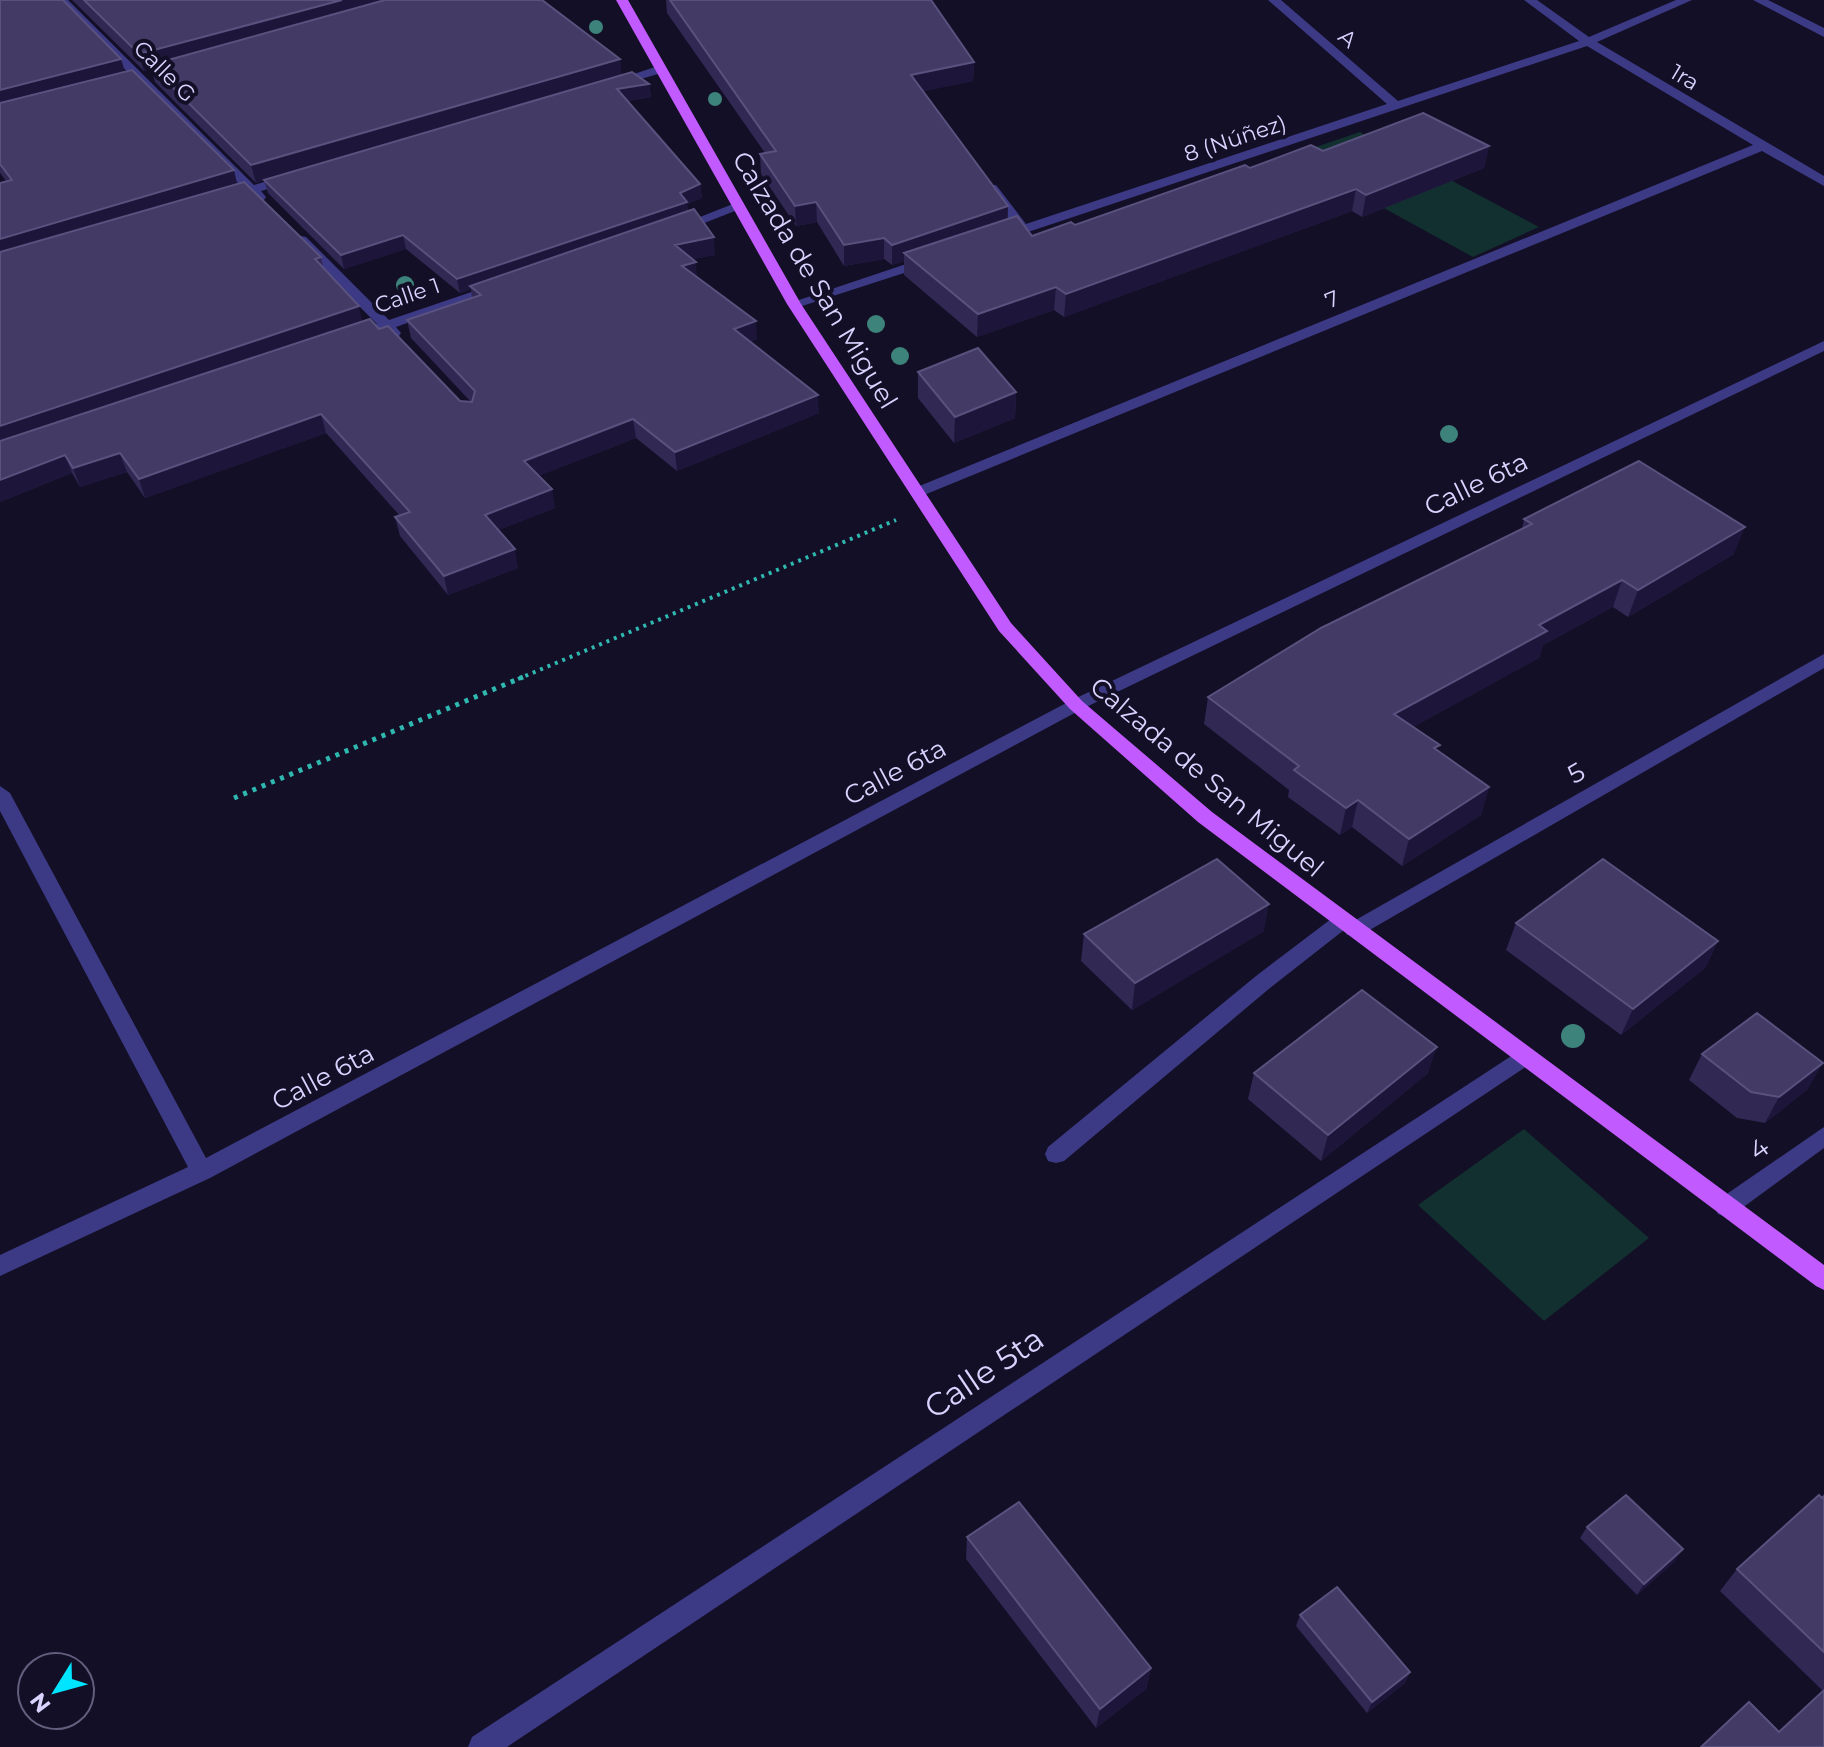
<svg xmlns="http://www.w3.org/2000/svg" width="1824" height="1747" font-family="Montserrat,sans-serif">
	<style>
		.green { fill: #12302f }
		.lines { fill: none; stroke-linecap: round; stroke-linejoin: round }
		.path-far1 { stroke: #2fb8b0; stroke-width: 4; stroke-dasharray: 3 5; stroke-linecap: butt }
		.path { stroke: #2fb8b0; stroke-width: 5; stroke-dasharray: 4 6; stroke-linecap: butt }
		.minor { fill: #3d3a85; fill-rule: evenodd }
		.major { fill: #c25bff; fill-rule: evenodd }
		.tree { fill: #3d827b }
		.wall { fill: #312854 }
		.shaded-wall { fill: #1d163a }
		.building { fill: #433a66; stroke: #5a527e; stroke-width: 2 }
		.labels { text-anchor: middle; stroke-width: 8; stroke-linejoin: round; paint-order: stroke }
		.far-street-label { font-size: 22px; fill: #d9d4ff; stroke: #130f26 }
		.street-label { font-size: 26px; fill: #d9d4ff; stroke: #130f26 }
		.near-street-label { font-size: 32px; fill: #d9d4ff; stroke: #130f26 }
	</style>
	<rect width="100%" height="100%" fill="#130f26"/>
	<g class="green">
		<polygon points="1360,132 1539,227 1473,257 1289,156"/>
		<polygon points="1524,1129 1649,1238 1544,1321 1418,1205"/>
	</g>
	<g class="lines">
		<polyline class="path-far1" points="518,679 896,520"/>
		<polyline class="path" points="234,798 523,677"/>
		<g class="minor">
			<polygon points="56,0 68,0 254,185 291,174 298,178 296,181 261,191 266,197 264,200 254,200 250,195 221,201 221,195 243,188"/>
			<polygon points="1268,0 1281,0 1398,101 1579,41 1524,0 1537,0 1589,37 1676,0 1692,0 1597,42 1824,176 1824,186 1762,151 924,495 912,495 912,489 1753,145 1587,46 1007,239 997,239 997,233 1015,227 984,188 986,185 996,185 1026,224 1387,104"/>
			<polygon points="1753,0 1768,0 1824,28 1824,37"/>
			<polygon points="661,65 665,66 665,72 613,87 607,83"/>
			<polygon points="733,204 745,207 684,231 672,228"/>
			<polygon points="301,236 306,237 389,320 492,285 502,285 504,288 396,327 401,333 399,336 389,336 384,331 353,341 348,340 348,334 377,324 296,243 296,237"/>
			<polygon points="930,256 935,257 935,263 799,307 794,308 787,304"/>
			<polygon points="1824,341 1824,351 1082,709 210,1178 0,1276 0,1255 188,1167 0,811 0,786 10,793 206,1158 1070,701"/>
			<polygon points="1824,654 1824,668 1361,935 1347,935 1344,930 1270,988 1064,1161 1056,1163 1048,1161 1045,1154 1048,1147 1256,976 1335,916 1349,916 1352,922"/>
			<polygon points="1525,1047 1533,1050 1536,1056 1533,1062 507,1747 468,1747 472,1737"/>
			<polygon points="1824,1127 1824,1148 1734,1214 1726,1217 1718,1214 1714,1207 1718,1200"/>
		</g>
		<polygon class="major" points="616,0 628,0 801,304 1011,623 1082,701 1212,812 1824,1265 1824,1290 1816,1286 1198,822 1070,709 999,631 787,304"/>
	</g>
	<g class="tree">
		<circle cx="596" cy="27" r="7"/>
		<circle cx="715" cy="99" r="7"/>
		<circle cx="405" cy="285" r="9"/>
		<circle cx="876" cy="324" r="9"/>
		<circle cx="900" cy="356" r="9"/>
		<circle cx="1449" cy="434" r="9"/>
		<circle cx="1573" cy="1036" r="12"/>
	</g>
	<g class="wall">
		<polygon points="0,0 125,71 237,184 321,257 323,267 362,322 379,329 460,401 471,402 411,338 407,320 472,298 471,289 460,293 406,249 344,269 268,193 264,180 256,183 155,82 151,69 144,71 72,0 542,0 620,59 621,75 649,84 651,97 627,101 700,184 702,198 687,204 688,212 715,255 693,259 697,278 757,339 750,342 819,413 677,471 636,438 538,476 555,508 498,530 518,568 448,595 400,536 395,517 400,516 326,433 145,498 127,472 80,487 72,473 0,502 0,183 6,181 0,173"/>
		<polygon points="666,0 931,0 974,62 973,81 923,91 1008,206 1008,219 1032,236 1075,225 1250,168 1323,151 1489,146 1484,168 1362,217 1352,211 1064,317 1054,310 977,337 904,275 904,261 892,265 884,259 844,266 817,222 796,226 761,174 760,154 765,153 667,13"/>
		<polygon points="918,372 1016,392 1015,418 954,443 918,398"/>
		<polygon points="1524,519 1734,554 1628,617 1613,607 1543,645 1539,658 1413,727 1438,751 1489,787 1481,815 1402,866 1352,827 1340,835 1288,797 1289,790 1204,724 1208,697 1522,529"/>
		<polygon points="1516,923 1718,941 1705,968 1621,1035 1506,950"/>
		<polygon points="1264,931 1132,1010 1081,961 1084,934"/>
		<polygon points="1702,1054 1808,1089 1765,1123 1737,1118 1689,1080"/>
		<polygon points="1254,1073 1428,1073 1321,1161 1248,1099"/>
		<polygon points="1824,1496 1824,1747 1779,1732 1823,1691 1720,1591 1737,1569"/>
		<polygon points="1587,1527 1675,1561 1637,1595 1580,1538"/>
		<polygon points="967,1537 1151,1668 1146,1689 1096,1728 966,1559"/>
		<polygon points="1300,1615 1410,1672 1405,1683 1367,1713 1296,1626"/>
	</g>
	<g class="shaded-wall">
		<polygon points="342,0 405,0 150,65 151,69 144,71 139,54"/>
		<polygon points="121,59 126,75 0,109 0,90"/>
		<polygon points="620,59 622,76 256,183 251,165"/>
		<polygon points="974,62 973,81 911,94 911,75"/>
		<polygon points="649,84 651,97 619,102 617,89"/>
		<polygon points="1489,146 1484,168 1362,217 1366,195"/>
		<polygon points="234,170 238,188 0,259 0,239"/>
		<polygon points="700,184 702,198 687,204 688,216 470,286 471,289 460,293 457,279"/>
		<polygon points="1356,189 1352,211 1064,317 1066,294"/>
		<polygon points="816,202 817,222 796,226 795,206"/>
		<polygon points="1008,206 1007,226 904,253 904,261 892,265 892,245"/>
		<polygon points="403,235 406,249 344,269 341,255"/>
		<polygon points="714,237 715,255 676,263 675,245"/>
		<polygon points="884,238 884,259 844,266 844,245"/>
		<polygon points="696,262 697,280 682,266"/>
		<polygon points="1056,287 1054,310 977,337 978,314"/>
		<polygon points="359,306 363,325 0,447 0,426"/>
		<polygon points="756,321 757,339 735,348 734,329"/>
		<polygon points="1016,392 1015,418 954,443 955,417"/>
		<polygon points="818,395 819,413 677,471 675,452"/>
		<polygon points="321,414 326,433 145,498 139,479"/>
		<polygon points="633,419 636,438 528,480 524,461"/>
		<polygon points="120,453 127,472 80,487 73,468"/>
		<polygon points="65,455 72,473 0,502 0,480"/>
		<polygon points="552,489 555,508 489,534 485,515"/>
		<polygon points="1745,527 1734,554 1628,617 1638,590"/>
		<polygon points="515,549 518,568 448,595 444,576"/>
		<polygon points="1622,580 1613,607 1543,645 1539,658 1388,741 1394,714 1539,625"/>
		<polygon points="1489,787 1481,815 1402,866 1409,839"/>
		<polygon points="1358,800 1352,827 1340,835 1346,808"/>
		<polygon points="1269,904 1264,931 1132,1010 1135,983"/>
		<polygon points="1718,941 1705,968 1621,1035 1633,1009"/>
		<polygon points="1437,1047 1428,1073 1321,1161 1328,1135"/>
		<polygon points="1823,1063 1808,1089 1765,1123 1779,1097"/>
		<polygon points="1683,1549 1675,1561 1637,1595 1644,1584"/>
		<polygon points="1151,1668 1146,1689 1096,1728 1100,1709"/>
		<polygon points="1410,1672 1405,1683 1367,1713 1372,1702"/>
	</g>
	<g class="building">
		<polygon points="0,0 63,0 121,59 0,90"/>
		<polygon points="84,0 342,0 139,54"/>
		<polygon points="385,0 542,0 620,59 251,165 150,65"/>
		<polygon points="670,0 931,0 974,62 911,75 1008,206 892,245 884,238 844,245 816,202 795,206 760,154 776,151"/>
		<polygon points="132,70 234,170 0,239 0,183 12,180 0,164 0,103"/>
		<polygon points="632,72 649,84 617,89 700,184 680,193 687,202 457,279 403,235 341,255 264,180"/>
		<polygon points="1423,113 1489,146 1366,195 1356,189 1066,294 1056,287 978,314 904,253 1017,216 1032,236 1071,222 1075,225 1245,165 1250,168 1311,145 1323,151"/>
		<polygon points="244,182 321,257 315,259 359,306 0,426 0,252"/>
		<polygon points="694,209 714,237 675,245 696,262 682,266 756,321 734,329 818,395 675,452 633,419 524,461 552,489 485,515 515,549 444,576 395,517 410,512 321,414 139,479 120,453 73,468 65,455 0,480 0,441 370,319 379,329 388,326 460,401 472,402 475,391 407,320 481,295 470,286"/>
		<polygon points="978,348 1016,392 955,417 918,372"/>
		<polygon points="1639,461 1745,527 1638,590 1622,580 1539,625 1547,631 1394,714 1440,745 1434,748 1489,787 1409,839 1358,800 1346,808 1294,770 1299,766 1208,697 1321,628 1532,524 1524,519"/>
		<polygon points="1217,859 1269,904 1135,983 1084,934"/>
		<polygon points="1603,859 1718,941 1633,1009 1516,923"/>
		<polygon points="1362,990 1437,1047 1328,1135 1254,1073"/>
		<polygon points="1757,1013 1823,1063 1779,1097 1751,1092 1702,1054"/>
		<polygon points="1626,1495 1683,1549 1644,1584 1587,1527"/>
		<polygon points="1819,1495 1822,1498 1824,1496 1824,1652 1737,1569"/>
		<polygon points="1019,1502 1151,1668 1100,1709 967,1537"/>
		<polygon points="1337,1587 1410,1672 1372,1702 1300,1615"/>
		<polygon points="1824,1690 1824,1747 1701,1747 1749,1702 1779,1732"/>
	</g>
	<g class="labels">
		<g class="far-street-label">
			<text transform="translate(1348 38) rotate(41)" y="8">A</text>
			<text transform="translate(165 71) rotate(45)" y="8">Calle G</text>
			<text transform="translate(1685 77) rotate(31)" y="8">1ra</text>
			<text transform="translate(1235 138) rotate(-18)" y="8">8 (Núñez)</text>
			<text transform="translate(407 295) rotate(-19)" y="8">Calle 1</text>
			<text transform="translate(1332 299) rotate(-22)" y="8">7</text>
		</g>
		<g class="street-label">
			<text transform="translate(815 280) rotate(59)" y="9">Calzada de San Miguel</text>
			<text transform="translate(1476 484) rotate(-26)" y="9">Calle 6ta</text>
			<text transform="translate(895 772) rotate(-28)" y="9">Calle 6ta</text>
			<text transform="translate(1576 773) rotate(-30)" y="9">5</text>
			<text transform="translate(1207 777) rotate(40)" y="9">Calzada de San Miguel</text>
			<text transform="translate(323 1077) rotate(-28)" y="9">Calle 6ta</text>
			<text transform="translate(1759 1149) rotate(-36)" y="9">4</text>
		</g>
		<g class="near-street-label">
			<text transform="translate(984 1373) rotate(-34)" y="11">Calle 5ta</text>
		</g>
	</g>
	<g transform="translate(56 1691) rotate(233)"><circle r="38" fill="#130f26" stroke="#625e7d" stroke-width="2"/>
	<path d="M0-6L14 30L0 20L-14 30Z" fill="#00e5ff"/>
	<text y="-12" font-size="22" font-weight="bold" text-anchor="middle" fill="#d9d4ff">N</text>
	</g>
</svg>
